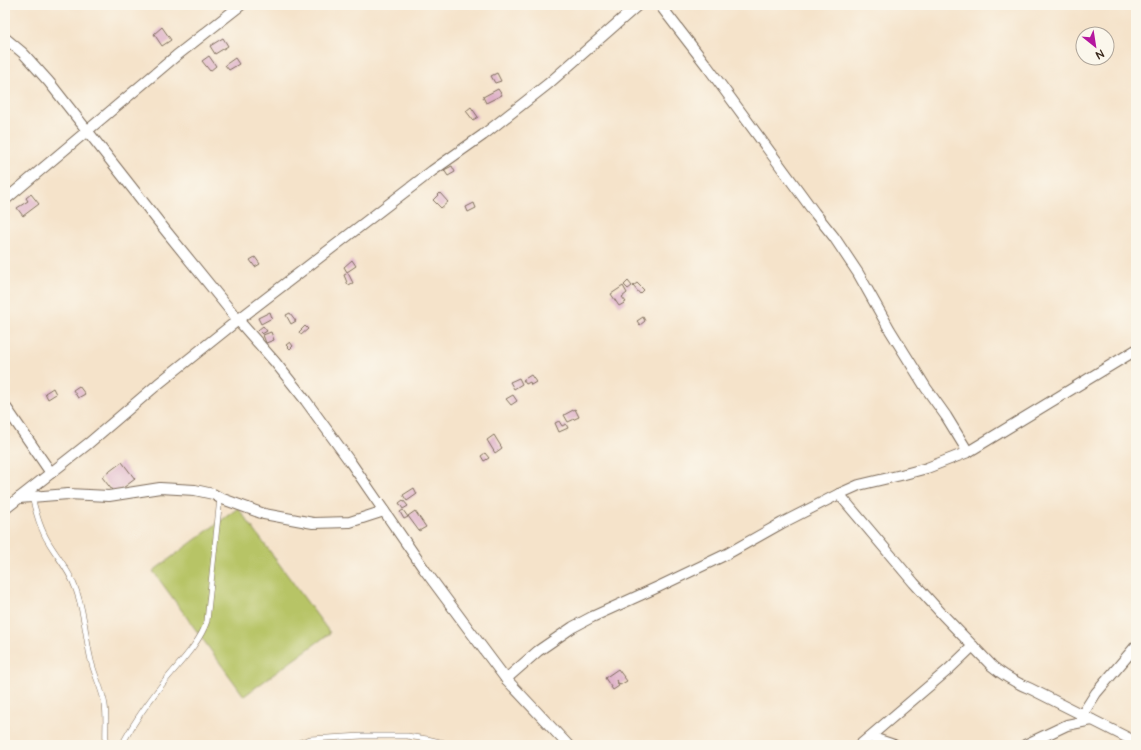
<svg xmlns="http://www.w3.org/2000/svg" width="1141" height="750" font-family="'Architects Daughter',sans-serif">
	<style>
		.green { fill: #b7c466; stroke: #797742 }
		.building { fill: #deb0c8 }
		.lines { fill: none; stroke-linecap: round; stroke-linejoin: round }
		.service-casing { stroke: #7c6b5a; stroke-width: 6 }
		.minor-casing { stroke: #7c6b5a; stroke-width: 12 }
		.service { stroke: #fff; stroke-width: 5 }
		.minor { stroke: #fff; stroke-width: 10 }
	</style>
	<rect width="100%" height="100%" fill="#fbf7ec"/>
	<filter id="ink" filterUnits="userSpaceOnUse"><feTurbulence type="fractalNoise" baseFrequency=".025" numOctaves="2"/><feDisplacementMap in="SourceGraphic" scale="8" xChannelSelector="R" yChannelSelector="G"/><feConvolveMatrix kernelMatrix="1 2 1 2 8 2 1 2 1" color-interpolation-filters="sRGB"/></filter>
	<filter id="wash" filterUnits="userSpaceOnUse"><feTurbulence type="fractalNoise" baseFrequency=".012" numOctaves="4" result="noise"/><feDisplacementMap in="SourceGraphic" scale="16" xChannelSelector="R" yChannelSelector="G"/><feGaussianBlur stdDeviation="0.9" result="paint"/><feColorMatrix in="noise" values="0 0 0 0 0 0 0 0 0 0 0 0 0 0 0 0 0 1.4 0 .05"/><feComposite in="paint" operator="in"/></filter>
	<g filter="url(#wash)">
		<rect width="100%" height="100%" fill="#f5e3ca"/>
		<polygon class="green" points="238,508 330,633 244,696 153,571"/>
		<g id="blocks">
			<g class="building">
				<polygon points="162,27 171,40 162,46 154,34"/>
				<polygon points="223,38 228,46 215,54 210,46"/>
				<polygon points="209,56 216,66 210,71 202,61"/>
				<polygon points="235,58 239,64 229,70 225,65"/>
				<polygon points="497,73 501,81 495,83 491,76"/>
				<polygon points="498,89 502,95 486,103 483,97"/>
				<polygon points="471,107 478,117 473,120 466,111"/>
				<polygon points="452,166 455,172 448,176 444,170"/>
				<polygon points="440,193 448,202 441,208 433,200"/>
				<polygon points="31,194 39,204 23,216 17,208 28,201 26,198"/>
				<polygon points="474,203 476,208 468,212 466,207"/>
				<polygon points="255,257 260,264 255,267 250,260"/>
				<polygon points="352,260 356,266 347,272 344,267"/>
				<polygon points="348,273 353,283 348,285 344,275"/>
				<polygon points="628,281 632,286 628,289 624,285"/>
				<polygon points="637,283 644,290 640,294 633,286"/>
				<polygon points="623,286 627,293 622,297 626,302 619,306 611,294"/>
				<polygon points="270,312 272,318 261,324 258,318"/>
				<polygon points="290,313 296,321 291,324 286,315"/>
				<polygon points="643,317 645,321 640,325 637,321"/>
				<polygon points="263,326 267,331 262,334 258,330"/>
				<polygon points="305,326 308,329 301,335 299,332"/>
				<polygon points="271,332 274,340 266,343 263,335"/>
				<polygon points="290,342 293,346 290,349 286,345"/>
				<polygon points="531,375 536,382 531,385 530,382 526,384 523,380"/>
				<polygon points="519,378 522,384 514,389 510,382"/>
				<polygon points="79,386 85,394 78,398 73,390"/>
				<polygon points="53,388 56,394 48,399 45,393"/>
				<polygon points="513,395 517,401 511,405 506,399"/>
				<polygon points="575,409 579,417 568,422 564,415"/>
				<polygon points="559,421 562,426 566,424 568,428 559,432 555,423"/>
				<polygon points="494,435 502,448 495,453 487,440"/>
				<polygon points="485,453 489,458 484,461 481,456"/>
				<polygon points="122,462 135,479 115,494 102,477"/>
				<polygon points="414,488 417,494 407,501 403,495"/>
				<polygon points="403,500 408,506 403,509 399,503"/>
				<polygon points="403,510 408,517 404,519 400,512"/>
				<polygon points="415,511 426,527 419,531 408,516"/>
				<polygon points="618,669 627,681 620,685 616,680 619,686 613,690 605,678"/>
			</g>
		</g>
	</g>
	<g filter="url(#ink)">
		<use href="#blocks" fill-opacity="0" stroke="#7c6b5a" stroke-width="1"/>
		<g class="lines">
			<defs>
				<g id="service">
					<path d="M32 497C36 512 40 529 49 543 58 558 69 570 75 587 84 609 85 633 90 656 93 673 102 688 105 705 107 719 105 732 106 745"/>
					<path d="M122 745C133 723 146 705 161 686 177 665 199 645 207 621L220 498"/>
					<polyline points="292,745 310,739 362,736 407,736 427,739 453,745"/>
				</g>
				<g id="minor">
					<polyline points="660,5 707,66 814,212 834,237 858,273 890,330 926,388 946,416 968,452"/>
					<polyline points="5,38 23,53 49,82 166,231 238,320 275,362 306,401 351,463 424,569 467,627 506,679 568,745"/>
					<polyline points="5,200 176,56 241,5"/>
					<polyline points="5,406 51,473"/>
					<path d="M839 494 914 583 942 614 992 666C1004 676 1016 683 1031 689L1136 742"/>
					<polyline points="19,498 68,494 109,496 160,488 195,490 213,494 220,498 264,514 313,523 350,522 384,511"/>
					<polyline points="5,509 89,443 158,384 238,320 432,171 483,135 548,84 638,5"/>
					<polyline points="506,679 538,651 573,627 592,617 658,587 727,554 782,523 839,494 859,485 901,475 927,468 968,452 1136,350"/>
					<polyline points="1082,715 1096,693 1136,646"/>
					<polyline points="870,737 894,745"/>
					<polyline points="860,745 949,669 973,646"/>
					<polyline points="1025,745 1067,725 1092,720"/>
				</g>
			</defs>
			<use href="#service" class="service-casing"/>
			<use href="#minor" class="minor-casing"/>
			<use href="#service" class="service"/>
			<use href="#minor" class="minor"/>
		</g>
	</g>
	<rect width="1141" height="750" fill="none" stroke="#fbf7ec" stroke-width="20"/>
	<g transform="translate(1095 46) rotate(150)"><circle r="19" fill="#fbf7ec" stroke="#aea59a"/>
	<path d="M0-3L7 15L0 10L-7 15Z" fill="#b5179e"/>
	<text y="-6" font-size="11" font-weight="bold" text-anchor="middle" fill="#3b2a1e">N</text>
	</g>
</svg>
